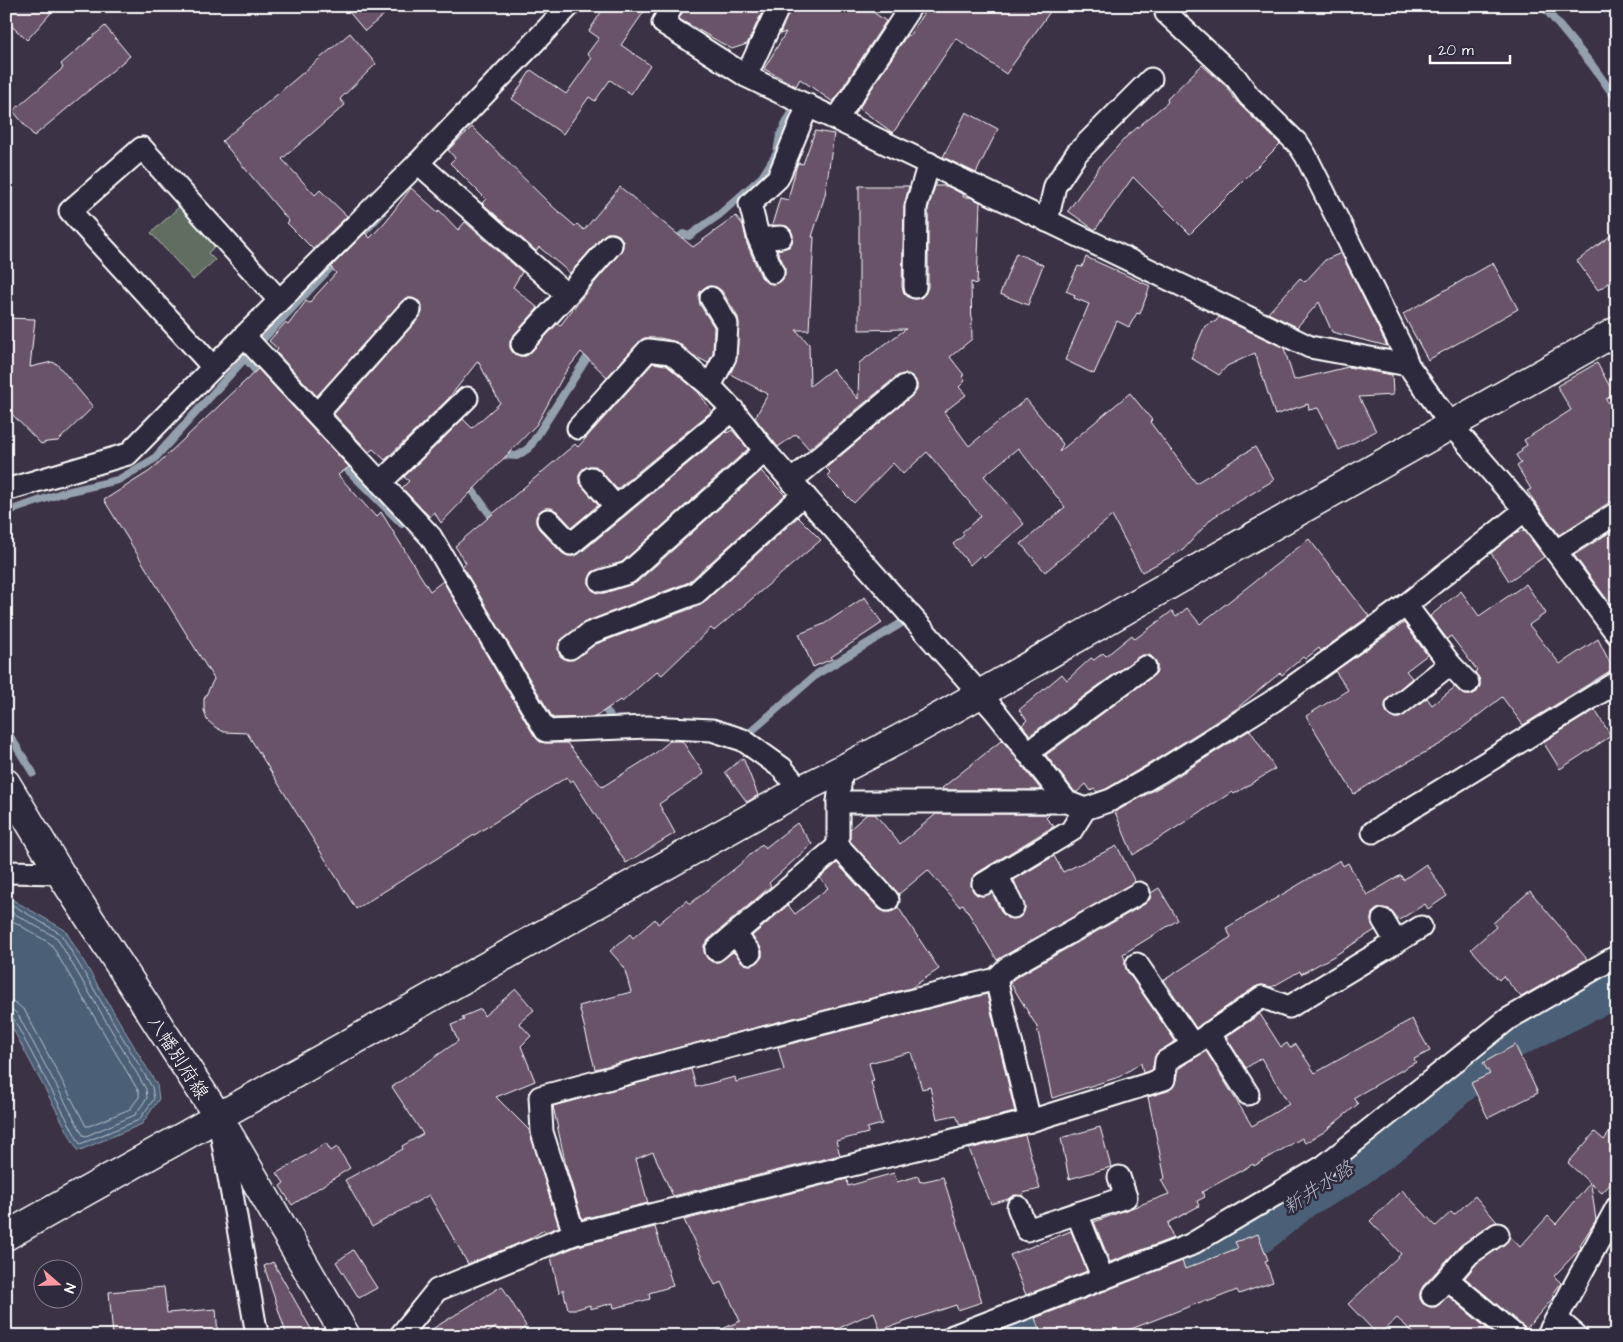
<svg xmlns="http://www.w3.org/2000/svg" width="1623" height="1342" font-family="'Architects Daughter','Klee One',sans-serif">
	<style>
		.green { fill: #626d62; stroke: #b0b6b0 }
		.water { fill: #4c6077; stroke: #94a0ad }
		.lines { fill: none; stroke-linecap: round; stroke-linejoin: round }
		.shore { stroke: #b7bfc9; stroke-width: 1 }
		.stream { stroke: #94a0ad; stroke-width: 8 }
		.river { stroke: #4c6077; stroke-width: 49 }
		.building { fill: #695368; stroke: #fff }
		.minor-casing { stroke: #fff; stroke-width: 25 }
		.tertiary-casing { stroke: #fff; stroke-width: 31 }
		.secondary-casing { stroke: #fff; stroke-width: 31 }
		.minor { stroke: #2f2a3d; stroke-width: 21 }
		.tertiary { stroke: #2f2a3d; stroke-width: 28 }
		.secondary { stroke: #2f2a3d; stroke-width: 28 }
		.labels { text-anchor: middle; stroke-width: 5; stroke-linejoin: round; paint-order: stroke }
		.street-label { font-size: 19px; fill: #fff; stroke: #2f2a3d }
		.water-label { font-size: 20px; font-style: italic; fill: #aeb7c2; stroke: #2f2a3d }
	</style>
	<rect width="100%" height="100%" fill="#3b3246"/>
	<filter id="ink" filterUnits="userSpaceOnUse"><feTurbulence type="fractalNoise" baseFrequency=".02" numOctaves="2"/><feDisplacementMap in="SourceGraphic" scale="10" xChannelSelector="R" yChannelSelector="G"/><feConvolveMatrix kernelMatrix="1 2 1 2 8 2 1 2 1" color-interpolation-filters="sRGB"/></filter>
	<g filter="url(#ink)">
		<polygon class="green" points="181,205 216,245 208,253 215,260 193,280 151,233"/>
		<polygon class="water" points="6,896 65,930 157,1085 159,1099 142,1124 78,1151 6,1016"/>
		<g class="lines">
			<g class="shore">
				<polyline points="6,901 61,934 152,1087 154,1099 139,1120 80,1144 13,1018 6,1015"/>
				<polyline points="6,909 57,938 146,1089 147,1098 135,1115 86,1136 83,1135 18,1015 13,1010 6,1009"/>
				<polyline points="6,917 51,944 139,1092 139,1097 130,1109 89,1126 86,1126 25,1011 16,1003 6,1001"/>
			</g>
			<g class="stream">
				<polyline points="1543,6 1592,65 1617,100"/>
				<polyline points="673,243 683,234 689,236 719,215 762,177 777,153 780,135 791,114"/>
				<polyline points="245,358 262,378"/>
				<polyline points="497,457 502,455 517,456 529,448 592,350"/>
				<polyline points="339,461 402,524"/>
				<polyline points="467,483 497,524"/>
				<polyline points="6,512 62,493 118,480 154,459 245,358 382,213"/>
				<polyline points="600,702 615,723 617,723"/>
				<polyline points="6,730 33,773"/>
				<polyline points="742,734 747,735 817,674 900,624"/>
			</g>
			<polyline class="river" points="987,1336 1232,1242 1258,1229 1301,1194 1345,1170 1392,1136 1508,1036 1617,982"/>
		</g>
		<g class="building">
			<polygon points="12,6 57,6 27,40 6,21 6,13"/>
			<polygon points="344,6 394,6 365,31"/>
			<polygon points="605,6 648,6 621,45 650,65 631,94 610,80 595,101 589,97 563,134 512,99 531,70 566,94 592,58 587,54 599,38 589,31"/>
			<polygon points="684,6 765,6 747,44 732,49 679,19"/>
			<polygon points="791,6 864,6 886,21 833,102 800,79 796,86 764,69 786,32 780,34"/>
			<polygon points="928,6 1054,6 1006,74 956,38 893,133 859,108 907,35 909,36"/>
			<polygon points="105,26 130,56 34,136 13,111 63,68 61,64"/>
			<polygon points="350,33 376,64 340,99 345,105 282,159 315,195 320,190 347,216 313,249 287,223 289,221 222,141"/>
			<polygon points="1202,65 1228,88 1228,90 1240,105 1280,144 1190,234 1133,177 1095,230 1068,211 1100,166 1126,137 1168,102 1167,99"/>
			<polygon points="966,112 998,129 976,173 943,157"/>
			<polygon points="472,127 552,206 575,226 577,224 584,230 620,187 693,247 736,216 743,225 747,244 761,277 766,282 772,284 778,283 783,279 785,274 785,267 777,250 789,247 792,243 793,236 791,230 787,226 772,225 780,198 788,200 796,168 798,163 803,164 815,131 834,134 825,195 812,237 814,237 809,330 796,330 809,344 810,386 832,369 858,399 859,363 906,329 859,330 859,186 909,186 904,207 902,287 904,293 908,297 915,299 921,298 925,294 928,287 928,209 935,186 947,186 964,195 963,197 970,197 980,202 977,284 971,282 972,339 950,357 964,375 962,376 965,381 959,387 966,395 944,412 969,446 1026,399 1063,444 1059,452 1130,393 1152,420 1150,422 1196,483 1255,447 1274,480 1212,518 1183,550 1142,572 1112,516 1045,572 1021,544 1065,507 1018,448 984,476 1024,524 984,558 981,555 970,565 953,544 964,535 962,532 981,516 927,452 903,474 893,463 854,503 827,476 830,472 826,468 913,395 917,390 917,384 914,378 909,374 903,374 897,376 809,449 796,434 778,447 755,418 768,394 730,374 737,358 739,324 738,317 722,291 716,287 710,286 705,287 700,292 699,298 700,305 714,327 713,354 708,363 693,355 679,343 673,341 660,338 644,338 639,342 607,377 581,352 566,371 537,424 441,523 434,512 430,517 402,488 409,481 404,477 463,419 472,428 500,403 478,361 448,399 385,460 373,449 369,452 334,414 419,318 422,312 422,306 419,301 412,298 406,298 401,302 317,396 276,352 278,349 269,341 285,323 288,325 306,301 309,303 336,273 331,267 365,233 370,238 386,221 411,188 438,212 439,210 458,230 465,222 522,272 513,287 538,308 513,336 510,342 510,348 513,353 520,356 526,356 531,352 557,324 560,326 579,301 620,253 623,247 623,241 619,235 614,233 607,233 602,237 570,273 539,247 536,251 482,203 486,199 450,163 455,158 448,150"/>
			<polygon points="1617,231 1617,277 1598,290 1577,261"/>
			<polygon points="1016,253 1043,265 1028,305 1000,294"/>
			<polygon points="1341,253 1387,346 1332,332 1319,302 1297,327 1268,313 1300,278 1305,282 1325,260"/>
			<polygon points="1086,257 1150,286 1140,314 1137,313 1129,327 1117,321 1094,374 1065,360 1089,304 1074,298 1075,295 1066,291 1078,266 1082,267"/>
			<polygon points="1493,263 1518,309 1428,360 1403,314"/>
			<polygon points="1219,317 1284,348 1294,380 1348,367 1392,375 1393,395 1359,397 1376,431 1339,450 1318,408 1309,410 1308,404 1275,415 1255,353 1227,366 1219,375 1191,358 1205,326 1216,321"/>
			<polygon points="6,318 35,319 30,367 52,362 57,364 93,407 58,441 47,442 41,444 6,408"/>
			<polygon points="653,363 666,365 698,392 712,411 617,489 596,466 589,466 583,469 579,474 579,481 598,505 572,527 557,511 551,508 545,508 540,511 536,517 536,523 539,529 562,553 568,556 574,556 579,554 726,432 727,433 732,430 748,449 622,562 592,572 589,579 589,585 592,590 598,593 605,593 636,583 761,471 785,495 689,582 583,623 559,643 558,650 560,656 566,660 572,660 596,644 701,605 798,517 821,540 714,631 711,628 662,675 657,671 622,702 620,700 595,717 553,718 462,566 466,563 455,546 575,444 578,447"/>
			<polygon points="1597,363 1614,394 1606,399 1617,416 1617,501 1610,502 1559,535 1527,491 1531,489 1517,466 1521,463 1516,455 1522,451 1521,449 1527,445 1524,440 1571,410 1557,386"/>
			<polygon points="258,369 349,467 338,475 376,517 381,512 430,591 443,581 535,737 540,742 546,743 567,743 602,787 653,755 670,741 682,741 704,774 659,804 675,833 626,863 573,780 570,782 567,777 356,909 247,733 224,732 215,727 207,720 204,710 204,699 214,679 104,500 150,471"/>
			<polygon points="1617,528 1617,613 1574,555"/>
			<polygon points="1524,530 1544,557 1509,581 1491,553 1513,535"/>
			<polygon points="1309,539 1369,616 1321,651 1319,648 1305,659 1303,657 1282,675 1280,673 1236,709 1152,762 1106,789 1097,792 1094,789 1091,791 1086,784 1077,792 1075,792 1046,755 1152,677 1157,672 1157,665 1155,660 1150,655 1143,655 1138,657 1030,735 1022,725 1027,720 1019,710 1062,674 1067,680 1091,658 1094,660 1103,653 1106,656 1132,635 1135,639 1172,611 1176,617 1187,608 1200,624"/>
			<polygon points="1526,584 1546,613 1529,625 1560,664 1598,639 1613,669 1523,725 1502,697 1444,742 1393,770 1354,794 1306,716 1348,690 1335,671 1404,623 1427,655 1406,671 1412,678 1386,701 1385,708 1388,714 1393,718 1399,718 1427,698 1432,705 1455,687 1464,695 1471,695 1477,692 1480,686 1480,680 1475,672 1477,670 1451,636 1447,639 1430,616 1461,591 1479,616"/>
			<polygon points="865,597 882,623 831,657 832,659 813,667 799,634 824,624"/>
			<polygon points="1595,710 1611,736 1560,769 1543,742"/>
			<polygon points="1250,730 1275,769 1234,794 1232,792 1133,855 1115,812 1165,784"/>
			<polygon points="1002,740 1041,790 943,790 942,788"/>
			<polygon points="743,758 758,795 747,802 725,772"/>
			<polygon points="867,814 875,814 900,844 936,814 1050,814 1046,818 1054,826 977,873 972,878 971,885 973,891 977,895 983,896 992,893 1002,913 1007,918 1012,919 1018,918 1023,914 1025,907 1014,880 1054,856 1063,872 1117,846 1135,882 997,960 963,904 959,906 928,870 899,894 850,841 850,829"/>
			<polygon points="797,823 812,844 769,883 771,886 708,940 704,945 704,952 707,958 712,962 719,962 733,952 745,964 751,965 757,963 762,957 762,951 752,936 788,905 795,914 828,888 820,878 837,863 879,909 885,912 890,912 898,907 939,969 911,988 595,1069 579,1006 631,992 624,967 610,951 630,934 633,938 655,919 658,924 687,900 690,904 738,866 762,844 765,848"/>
			<polygon points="1340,860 1343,866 1348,863 1367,895 1401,875 1403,880 1426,864 1447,896 1428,909 1425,904 1399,920 1389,909 1383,908 1377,909 1372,913 1371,920 1375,930 1334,956 1301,974 1300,971 1272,987 1261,985 1255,987 1196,1028 1164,980 1231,937 1226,928"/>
			<polygon points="1159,888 1178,920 1123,954 1125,960 1125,965 1127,971 1175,1041 1156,1054 1152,1070 1143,1073 1141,1063 1119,1077 1052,1098 1037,1027 1010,982 1015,978 1145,904 1150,899 1151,893"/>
			<polygon points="1530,891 1587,959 1521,997 1503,976 1499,980 1471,949 1496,927 1493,923"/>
			<polygon points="516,989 534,1010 519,1023 531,1036 521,1046 535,1081 496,1097 529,1130 559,1227 545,1232 544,1230 529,1239 468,1264 429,1195 372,1227 345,1180 403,1149 402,1146 423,1134 392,1087 458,1041 451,1025 464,1020 462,1017 481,1009 484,1016"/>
			<polygon points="987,994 1015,1112 960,1125 956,1115 937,1119 930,1087 922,1089 911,1052 869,1063 874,1081 871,1082 882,1124 867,1128 868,1133 836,1141 840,1155 673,1196 653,1152 636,1159 648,1203 582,1219 566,1166 553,1106 691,1069 696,1087 735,1077 736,1082 784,1070 778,1047"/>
			<polygon points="1260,1014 1281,1047 1287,1043 1290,1048 1296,1044 1315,1073 1412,1019 1430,1051 1414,1059 1416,1062 1353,1098 1358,1104 1324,1132 1305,1143 1302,1138 1254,1166 1253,1164 1202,1192 1205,1197 1197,1201 1199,1206 1168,1223 1173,1238 1110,1262 1094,1222 1169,1194 1161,1180 1165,1178 1148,1097 1168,1091 1173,1087 1176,1080 1178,1069 1206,1051 1252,1126 1289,1104 1261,1058 1246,1068 1226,1037"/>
			<polygon points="1515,1045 1538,1093 1488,1118 1471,1083 1490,1074 1483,1063"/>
			<polygon points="1617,1122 1617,1177 1602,1193 1591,1184 1596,1220 1580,1245 1581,1248 1554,1276 1561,1283 1553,1294 1555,1296 1553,1298 1526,1329 1465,1278 1477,1263 1505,1244 1510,1236 1520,1247 1548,1216 1556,1224 1590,1183 1568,1163 1595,1132 1604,1140"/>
			<polygon points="1100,1127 1111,1167 1069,1179 1061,1138"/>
			<polygon points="1025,1135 1040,1189 1023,1193 1023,1196 1014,1195 1008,1199 991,1204 969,1149"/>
			<polygon points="326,1143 331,1151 337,1147 350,1168 292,1205 280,1186 284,1183 277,1173"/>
			<polygon points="894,1173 897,1182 918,1176 920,1182 943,1177 982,1302 958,1310 956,1305 880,1330 874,1312 822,1336 707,1336 740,1321 722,1282 715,1285 684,1220 847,1179 848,1186"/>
			<polygon points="1402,1190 1436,1226 1451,1212 1454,1215 1475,1196 1497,1222 1491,1224 1460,1246 1423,1286 1420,1293 1420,1299 1423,1304 1430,1307 1436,1307 1448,1296 1496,1336 1417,1336 1397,1318 1378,1335 1348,1304 1401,1254 1370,1221"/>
			<polygon points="655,1227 673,1286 649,1293 650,1299 614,1308 613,1303 590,1309 590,1305 577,1309 568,1309 563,1289 559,1293 551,1257 578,1246"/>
			<polygon points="1071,1231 1087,1271 1026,1295 1010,1255"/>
			<polygon points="1258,1234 1268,1260 1265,1261 1273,1282 1239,1294 1237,1290 1207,1302 1206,1300 1113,1336 1042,1336 1035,1318 1182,1261 1185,1269 1238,1248 1235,1242"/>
			<polygon points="353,1250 377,1288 359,1298 336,1262"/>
			<polygon points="273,1262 315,1336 287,1336 264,1266"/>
			<polygon points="502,1286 526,1326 516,1336 504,1336 496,1327 483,1336 421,1336"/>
			<polygon points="164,1287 167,1313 216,1309 218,1336 113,1336 109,1292"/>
		</g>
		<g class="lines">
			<defs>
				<g id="minor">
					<polyline points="672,6 663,23 746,76 1310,347 1408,365 1451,425 1525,510 1617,634"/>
					<polyline points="1166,13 1236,78 1249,96 1299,145 1306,156 1401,346 1408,365"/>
					<polyline points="746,76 779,6"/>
					<polyline points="837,119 911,6"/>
					<polyline points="418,163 567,295 522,344"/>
					<polyline points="1047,221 1055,186 1077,153 1151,79"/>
					<polyline points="781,237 759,239 750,204 778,178 808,105"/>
					<polyline points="759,239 773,272"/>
					<polyline points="915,287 916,207 929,163"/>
					<polyline points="567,295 611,245"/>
					<polyline points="244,336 431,537 546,731 648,727 712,730 743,740 782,768 800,790"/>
					<polyline points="213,367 70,211 142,148 279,300"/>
					<polyline points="710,386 725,357 727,324 711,298"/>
					<polyline points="317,414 410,310"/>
					<polyline points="578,428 648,350 671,353 710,386 733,410 765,451 995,711 1067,802 1085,809"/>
					<polyline points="591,478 616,507"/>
					<polyline points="792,480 905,386"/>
					<polyline points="381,482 467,398"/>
					<polyline points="6,490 128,454 244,336 418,163 569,6"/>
					<polyline points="548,520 571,544 733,410"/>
					<polyline points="1556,551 1617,513"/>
					<polyline points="601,581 628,573 765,451"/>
					<polyline points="1406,605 1450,664 1468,683"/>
					<polyline points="570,648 590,633 696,593 804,494"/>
					<polyline points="1397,706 1450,664"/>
					<polyline points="1027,753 1145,667"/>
					<polyline points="842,769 838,802 838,846 888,900"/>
					<polyline points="838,802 1067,802"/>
					<polyline points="1373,832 1617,682"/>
					<polyline points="6,872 60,873"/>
					<polyline points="997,875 1013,907"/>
					<polyline points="983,884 1071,831 1085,809 1111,800 1158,773 1273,701 1406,605 1525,510"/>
					<polyline points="1383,920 1396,942"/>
					<polyline points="735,934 750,953"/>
					<polyline points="716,950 838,846"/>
					<polyline points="1137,964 1193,1045"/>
					<polyline points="996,979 1030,1121"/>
					<polyline points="1209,1033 1248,1094"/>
					<polyline points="220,1127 256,1329 259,1336"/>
					<polyline points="1018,1207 1027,1230 1126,1197 1119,1177"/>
					<polyline points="1077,1213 1103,1279"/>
					<polyline points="574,1234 542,1132 540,1097 685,1058 996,979 1007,968 1139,893"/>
					<polyline points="1498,1234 1469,1254 1447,1279 1516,1336"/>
					<polyline points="1432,1295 1447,1279"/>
					<polyline points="1557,1319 1577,1336"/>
					<polyline points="400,1336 437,1290 574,1234 1030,1121 1164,1079 1166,1061 1193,1045 1262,997 1289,1007 1421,927"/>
					<polyline points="953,1336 1190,1245 1324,1166 1508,1019 1617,956"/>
					<polyline points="1547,1336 1617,1207"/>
				</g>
				<path id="tertiary" d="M6 1236 800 790C924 730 1042 657 1162 589 1313 502 1465 417 1617 331"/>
				<polyline id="secondary" points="6,783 60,873 219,1118 346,1336"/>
			</defs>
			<use href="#minor" class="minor-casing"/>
			<use href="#tertiary" class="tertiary-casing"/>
			<use href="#secondary" class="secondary-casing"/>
			<use href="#minor" class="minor"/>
			<use href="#tertiary" class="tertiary"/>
			<use href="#secondary" class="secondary"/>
		</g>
	</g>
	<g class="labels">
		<g class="street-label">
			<text transform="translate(179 1057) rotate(57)" y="7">八幡別府線</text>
		</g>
		<g class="water-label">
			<text transform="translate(1318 1187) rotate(-33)" y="7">新井水路</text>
		</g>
	</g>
	<rect width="1623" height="1342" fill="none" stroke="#2f2a3d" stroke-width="25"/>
	<rect x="12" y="12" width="1598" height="1317" fill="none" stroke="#fff" stroke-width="2" filter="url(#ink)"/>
	<g transform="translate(58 1284) rotate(110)"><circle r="24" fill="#2f2a3d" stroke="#827f8b"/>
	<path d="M0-4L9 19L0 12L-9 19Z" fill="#ff9aa2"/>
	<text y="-8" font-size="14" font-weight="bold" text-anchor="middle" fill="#ffffff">N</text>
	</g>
	<path d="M1430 55v8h80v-8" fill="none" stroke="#ffffff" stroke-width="2.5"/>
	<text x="1438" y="55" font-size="15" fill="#ffffff" stroke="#2f2a3d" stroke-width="4" paint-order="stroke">20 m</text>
</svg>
